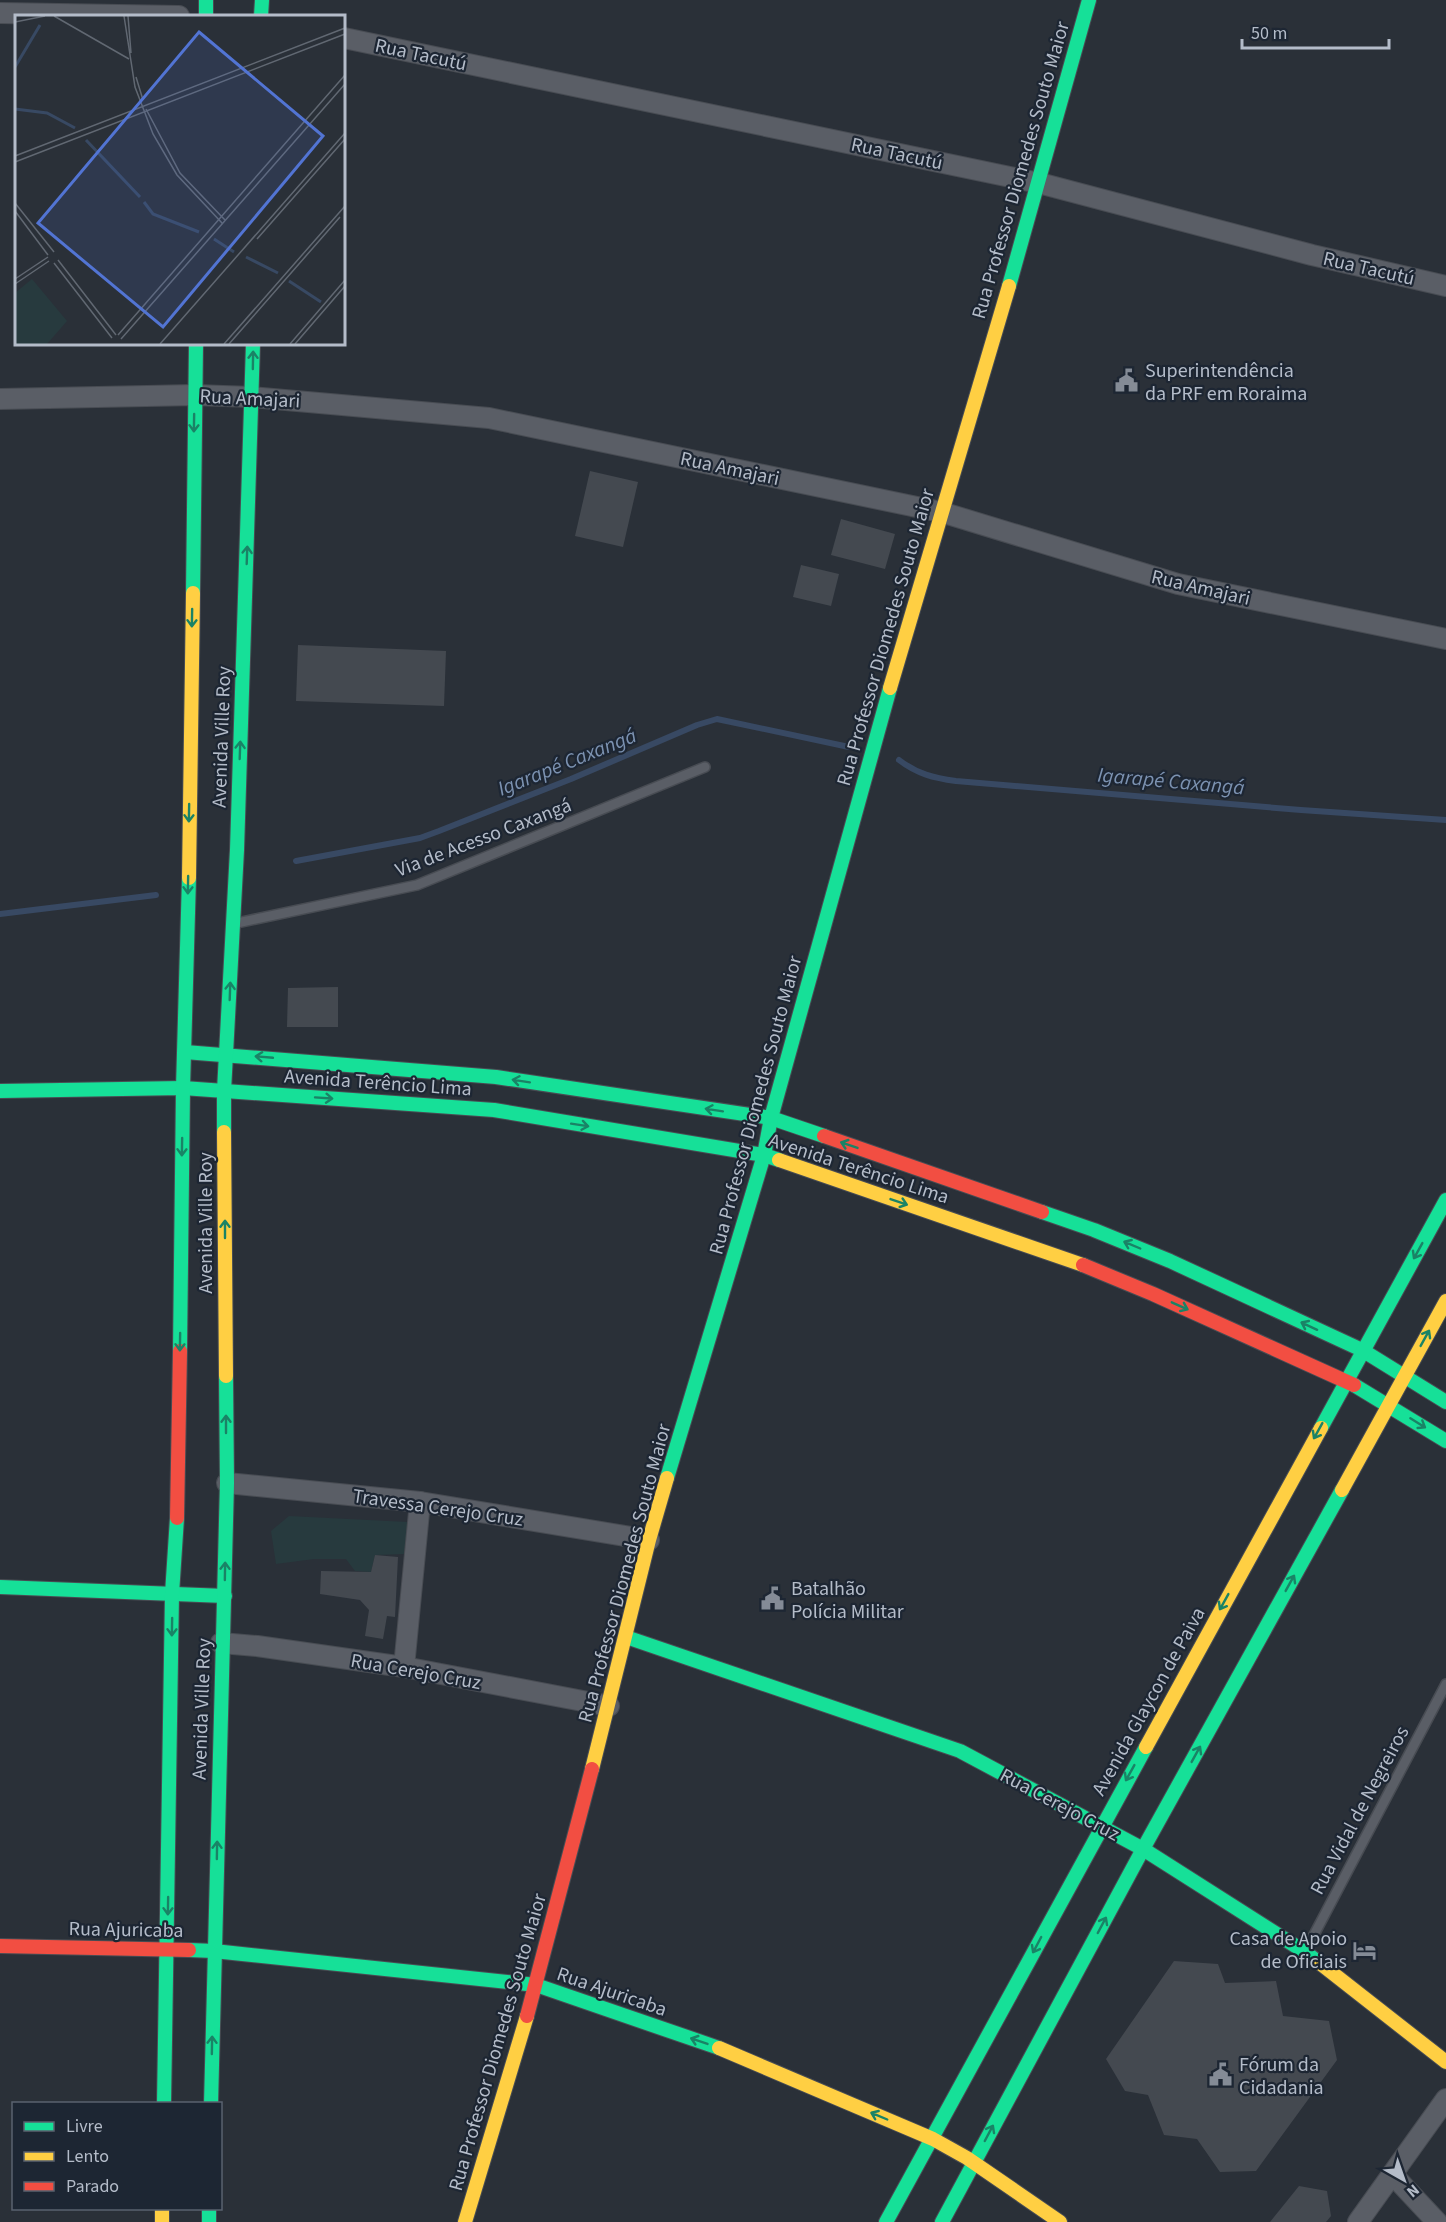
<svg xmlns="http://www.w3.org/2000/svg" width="1446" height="2222" font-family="'Source Sans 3',sans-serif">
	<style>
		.green { fill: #273a3e }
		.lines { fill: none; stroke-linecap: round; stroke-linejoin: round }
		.stream { stroke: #384963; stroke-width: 6 }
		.building { fill: #444950 }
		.lane-casing { stroke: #484c53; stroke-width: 12 }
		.street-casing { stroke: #484c53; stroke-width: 22 }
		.fast-casing { stroke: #484c53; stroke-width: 16 }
		.slow-casing { stroke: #484c53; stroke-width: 16 }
		.jam-casing { stroke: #484c53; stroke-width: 16 }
		.lane { stroke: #5a5e66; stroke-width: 9 }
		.street { stroke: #5a5e66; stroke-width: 20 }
		.fast { stroke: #16e098; stroke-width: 14 }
		.slow { stroke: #ffcf43; stroke-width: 14 }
		.jam { stroke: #f24e42; stroke-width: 14 }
		.oneway { stroke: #1a8366 }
		.labels { text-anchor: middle; stroke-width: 4.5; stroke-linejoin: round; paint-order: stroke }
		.street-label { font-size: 20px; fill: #b4bcc9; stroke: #1d2633 }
		.poi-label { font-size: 20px; fill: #b4bcc9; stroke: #1d2633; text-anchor: start }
		.water-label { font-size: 21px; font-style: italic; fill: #7c92b1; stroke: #1d2633 }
		.inset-river { fill: none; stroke: #384963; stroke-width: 3 }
		.inset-road { fill: none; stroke: #616872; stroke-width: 1.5 }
		.view { fill: #5274d3; fill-opacity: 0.15; stroke: #5274d3; stroke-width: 3 }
		.inset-edge { fill: none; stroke: #b4bcc9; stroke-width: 3 }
	</style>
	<rect width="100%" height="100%" fill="#2a3038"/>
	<polygon class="green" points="289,1516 408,1522 404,1554 375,1555 371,1572 355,1571 346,1559 314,1559 276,1564 271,1531"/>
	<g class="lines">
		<g class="stream">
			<path d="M899 760C917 774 934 778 956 781L1301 810 1446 820"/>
			<polyline points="296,861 420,838 439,831 571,779 697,725 717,719 849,747"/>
			<polyline points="0,914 156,895"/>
		</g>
	</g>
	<g class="building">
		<polygon points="590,471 638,482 623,547 575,536"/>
		<polygon points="841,519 895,534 885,569 831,555"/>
		<polygon points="801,565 839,574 831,606 793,597"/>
		<polygon points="298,645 446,651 444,706 296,701"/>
		<polygon points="338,987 338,1027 287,1027 288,988"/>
		<polygon points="375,1555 398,1557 395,1617 387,1616 383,1639 365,1636 369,1610 360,1600 320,1594 321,1571 371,1572"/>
		<polygon points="1174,1961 1218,1964 1225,1983 1276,1981 1283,2016 1329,2021 1337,2060 1256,2171 1220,2172 1197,2139 1164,2135 1148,2095 1125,2091 1106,2059"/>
		<polygon points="1299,2186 1327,2191 1331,2216 1326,2222 1270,2222"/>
	</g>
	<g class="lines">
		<defs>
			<g id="lane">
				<polyline points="237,923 417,885 705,767"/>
				<polyline points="1306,1950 1446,1684"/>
			</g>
			<g id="street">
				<polyline points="0,13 179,16"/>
				<polyline points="344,38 1039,183 1312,255 1446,286"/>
				<polyline points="0,399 195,395 252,397 489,418 941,512 1178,584 1446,639"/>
				<polyline points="227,1483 420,1502 649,1540"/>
				<polyline points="221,1643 257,1646 404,1667 609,1706"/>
				<polyline points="404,1667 420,1502"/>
				<polyline points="1393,2175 1437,2222"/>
				<polyline points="1358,2222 1446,2099"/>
			</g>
			<g id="fast">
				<polyline points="206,0 206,16"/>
				<polyline points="261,16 262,0"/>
				<polyline points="1009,286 1089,0"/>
				<polyline points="193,593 196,344"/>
				<polyline points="185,1052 496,1077 771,1118 824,1136"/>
				<polyline points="0,1091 183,1088 494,1110 764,1155 779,1160"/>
				<polyline points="224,1132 224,1091 237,850 253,344"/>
				<polyline points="1042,1212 1094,1230 1170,1261 1362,1350 1446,1402"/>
				<polyline points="180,1351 183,1088 189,878"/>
				<polyline points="1354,1385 1446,1441"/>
				<polyline points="1321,1428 1446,1200"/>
				<polyline points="667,1478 764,1155 771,1118 890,688"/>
				<polyline points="0,1587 225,1596"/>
				<polyline points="626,1637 960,1751 1143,1849 1305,1952 1321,1964"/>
				<polyline points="189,1950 214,1951 536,1985 719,2048"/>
				<polyline points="164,2104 172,1594 177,1518"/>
				<polyline points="211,2104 227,1483 226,1376"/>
				<polyline points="209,2208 209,2222"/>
				<polyline points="886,2222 1146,1747"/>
				<polyline points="942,2222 1143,1849 1342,1490"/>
			</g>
			<g id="slow">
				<polyline points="890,688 1009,286"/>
				<polyline points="189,878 193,593"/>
				<polyline points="224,1132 226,1376"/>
				<polyline points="779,1160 1083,1265"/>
				<polyline points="1342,1490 1446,1301"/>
				<polyline points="1146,1747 1321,1428"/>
				<polyline points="592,1769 649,1540 667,1478"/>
				<polyline points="1321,1964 1446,2062"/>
				<polyline points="719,2048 933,2139 967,2158 1060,2222"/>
				<polyline points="162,2208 162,2222"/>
				<polyline points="465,2222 527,2016"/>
			</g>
			<g id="jam">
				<polyline points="824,1136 1042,1212"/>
				<polyline points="1083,1265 1153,1294 1354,1385"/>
				<polyline points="177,1518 180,1351"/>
				<polyline points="0,1946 189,1950"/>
				<polyline points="527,2016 592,1769"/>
			</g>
		</defs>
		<use href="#lane" class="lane-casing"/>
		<use href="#street" class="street-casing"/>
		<use href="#fast" class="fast-casing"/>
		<use href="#slow" class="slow-casing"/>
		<use href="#jam" class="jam-casing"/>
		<use href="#lane" class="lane"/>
		<use href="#street" class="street"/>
		<use href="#fast" class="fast"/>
		<use href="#slow" class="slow"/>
		<use href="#jam" class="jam"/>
	</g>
	<defs><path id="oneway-shaft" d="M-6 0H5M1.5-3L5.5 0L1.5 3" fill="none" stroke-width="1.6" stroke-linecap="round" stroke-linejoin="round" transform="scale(1.5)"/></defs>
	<g class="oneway">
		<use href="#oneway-shaft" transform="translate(253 360) rotate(-89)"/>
		<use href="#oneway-shaft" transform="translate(194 423) rotate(91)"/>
		<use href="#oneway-shaft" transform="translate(247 555) rotate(-88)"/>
		<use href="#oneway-shaft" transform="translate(192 618) rotate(91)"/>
		<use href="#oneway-shaft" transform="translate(240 750) rotate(-88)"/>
		<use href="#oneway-shaft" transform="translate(189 813) rotate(91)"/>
		<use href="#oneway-shaft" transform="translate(188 885) rotate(91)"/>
		<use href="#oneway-shaft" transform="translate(230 991) rotate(-88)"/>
		<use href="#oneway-shaft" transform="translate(264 1057) rotate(-175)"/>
		<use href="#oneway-shaft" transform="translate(521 1081) rotate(-171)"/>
		<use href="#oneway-shaft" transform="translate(324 1098) rotate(4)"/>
		<use href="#oneway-shaft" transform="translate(714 1110) rotate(-171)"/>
		<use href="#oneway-shaft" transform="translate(580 1125) rotate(9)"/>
		<use href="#oneway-shaft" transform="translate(849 1145) rotate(-161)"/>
		<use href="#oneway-shaft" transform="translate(182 1147) rotate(91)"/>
		<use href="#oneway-shaft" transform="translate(899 1202) rotate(19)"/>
		<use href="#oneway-shaft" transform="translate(225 1229) rotate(-90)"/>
		<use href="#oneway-shaft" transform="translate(1132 1245) rotate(-157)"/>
		<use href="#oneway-shaft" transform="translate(1418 1251) rotate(119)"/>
		<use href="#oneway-shaft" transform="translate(1180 1306) rotate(24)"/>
		<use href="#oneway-shaft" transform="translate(1309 1326) rotate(-155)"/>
		<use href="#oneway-shaft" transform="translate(1425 1338) rotate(-61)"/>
		<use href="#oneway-shaft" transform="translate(180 1342) rotate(91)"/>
		<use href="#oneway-shaft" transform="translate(1418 1423) rotate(32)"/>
		<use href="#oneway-shaft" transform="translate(226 1424) rotate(-90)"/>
		<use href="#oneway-shaft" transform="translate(1318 1431) rotate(119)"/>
		<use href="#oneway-shaft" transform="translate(225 1571) rotate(-89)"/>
		<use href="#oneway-shaft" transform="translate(1290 1583) rotate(-61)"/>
		<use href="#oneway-shaft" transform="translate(1224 1602) rotate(119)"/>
		<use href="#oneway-shaft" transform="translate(172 1627) rotate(91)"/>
		<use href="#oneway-shaft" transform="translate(1196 1754) rotate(-61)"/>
		<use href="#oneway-shaft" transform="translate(1130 1773) rotate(119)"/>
		<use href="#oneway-shaft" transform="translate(217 1850) rotate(-89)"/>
		<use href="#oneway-shaft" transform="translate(168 1906) rotate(91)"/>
		<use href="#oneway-shaft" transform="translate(1102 1925) rotate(-62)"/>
		<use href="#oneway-shaft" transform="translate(1037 1945) rotate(118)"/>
		<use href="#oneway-shaft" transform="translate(699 2041) rotate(-161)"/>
		<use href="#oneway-shaft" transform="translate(212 2045) rotate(-89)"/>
		<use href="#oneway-shaft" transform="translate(879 2116) rotate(-157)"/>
		<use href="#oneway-shaft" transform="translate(989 2133) rotate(-62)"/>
	</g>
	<defs>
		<symbol id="civic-bare" viewBox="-9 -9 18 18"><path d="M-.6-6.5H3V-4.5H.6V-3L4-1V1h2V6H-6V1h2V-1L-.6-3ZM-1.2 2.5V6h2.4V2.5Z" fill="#848b96" stroke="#1d2633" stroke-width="2.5" paint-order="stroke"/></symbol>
		<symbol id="hotel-bare" viewBox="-9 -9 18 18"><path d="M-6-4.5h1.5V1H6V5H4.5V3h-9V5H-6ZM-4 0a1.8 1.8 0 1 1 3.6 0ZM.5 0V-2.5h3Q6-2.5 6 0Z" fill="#848b96" stroke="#1d2633" stroke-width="2.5" paint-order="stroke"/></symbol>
	</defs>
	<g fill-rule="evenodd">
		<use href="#civic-bare" x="1110" y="364" width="33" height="33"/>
		<use href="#civic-bare" x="756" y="1582" width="33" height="33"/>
		<use href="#hotel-bare" x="1348" y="1934" width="33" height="33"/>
		<use href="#civic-bare" x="1204" y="2058" width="33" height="33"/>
	</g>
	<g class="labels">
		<g class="street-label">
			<text transform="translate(421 54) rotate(12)" y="7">Rua Tacutú</text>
			<text transform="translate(897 153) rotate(12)" y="7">Rua Tacutú</text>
			<text transform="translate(1020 170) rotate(-74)" y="7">Rua Professor Diomedes Souto Maior</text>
			<text transform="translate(1369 268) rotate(13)" y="7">Rua Tacutú</text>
			<text transform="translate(250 398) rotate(3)" y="7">Rua Amajari</text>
			<text transform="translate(730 468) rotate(12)" y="7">Rua Amajari</text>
			<text transform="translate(1201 587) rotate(13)" y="7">Rua Amajari</text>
			<text transform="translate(885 637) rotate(-74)" y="7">Rua Professor Diomedes Souto Maior</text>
			<text transform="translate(221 737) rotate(-88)" y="7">Avenida Ville Roy</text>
			<text transform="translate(483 837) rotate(-21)" y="7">Via de Acesso Caxangá</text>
			<text transform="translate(378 1082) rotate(4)" y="7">Avenida Terêncio Lima</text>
			<text transform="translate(755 1105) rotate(-75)" y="7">Rua Professor Diomedes Souto Maior</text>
			<text transform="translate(859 1168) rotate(18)" y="7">Avenida Terêncio Lima</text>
			<text transform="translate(205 1223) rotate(-90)" y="7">Avenida Ville Roy</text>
			<text transform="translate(438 1507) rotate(8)" y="7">Travessa Cerejo Cruz</text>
			<text transform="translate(624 1573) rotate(-75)" y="7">Rua Professor Diomedes Souto Maior</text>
			<text transform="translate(416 1671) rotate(10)" y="7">Rua Cerejo Cruz</text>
			<text transform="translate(1148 1701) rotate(-61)" y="7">Avenida Glaycon de Paiva</text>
			<text transform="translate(201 1709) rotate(-88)" y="7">Avenida Ville Roy</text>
			<text transform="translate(1060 1804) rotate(28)" y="7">Rua Cerejo Cruz</text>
			<text transform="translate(1359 1810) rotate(-62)" y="7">Rua Vidal de Negreiros</text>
			<text transform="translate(126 1929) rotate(1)" y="7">Rua Ajuricaba</text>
			<text transform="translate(612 1991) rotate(19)" y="7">Rua Ajuricaba</text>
			<text transform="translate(497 2042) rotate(-74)" y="7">Rua Professor Diomedes Souto Maior</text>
		</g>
		<g class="poi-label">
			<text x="1145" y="377">Superintendência<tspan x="1145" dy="23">da PRF em Roraima</tspan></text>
			<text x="791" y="1595">Batalhão<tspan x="791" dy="23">Polícia Militar</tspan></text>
			<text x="1347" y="1945" text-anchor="end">Casa de Apoio<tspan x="1347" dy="23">de Oficiais</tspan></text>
			<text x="1239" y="2071">Fórum da<tspan x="1239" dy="23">Cidadania</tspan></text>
		</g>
		<g class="water-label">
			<text transform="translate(567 762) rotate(-22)" y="7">Igarapé Caxangá</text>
			<text transform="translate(1171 781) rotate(5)" y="7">Igarapé Caxangá</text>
		</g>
	</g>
	<g transform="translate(15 15)">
		<rect width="330" height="330" fill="#2a3038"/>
		<path d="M17 264 52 306 32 329H0V278Z" fill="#273a3e"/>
		<path class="inset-river" d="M0 52 25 10M0 94 32 98 60 113M71 125 125 182M129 187 138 199 184 217M199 224 219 237M231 242 263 258M274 266 306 287"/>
		<path class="inset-road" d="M39 1 114 44M109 1 120 72 138 119 162 160 207 208M113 1 116 38M0 7 30 1M121 62 128 85M131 94 165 158 210 205M0 141 330 13M0 147 330 19M0 188 39 237M0 196 33 240M242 224 330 124M43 245 101 320M39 248 97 323M0 264 33 242M0 269 34 246M103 320 330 60M106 324 330 69M145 329 330 118M209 329 330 191M214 329 325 202M275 329 330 265M280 329 330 271"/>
		<path class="view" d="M184 17 308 121 148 312 23 208Z"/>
		<rect width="330" height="330" class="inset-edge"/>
	</g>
	<rect x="12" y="2102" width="210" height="108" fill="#1d2633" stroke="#59626f" stroke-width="1.5"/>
	<rect x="24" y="2122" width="30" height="9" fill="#16e098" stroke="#59626f" stroke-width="1.5"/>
	<text x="66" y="2132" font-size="18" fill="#b4bcc9">Livre</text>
	<rect x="24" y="2152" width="30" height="9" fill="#ffcf43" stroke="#59626f" stroke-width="1.5"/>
	<text x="66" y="2162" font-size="18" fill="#b4bcc9">Lento</text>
	<rect x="24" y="2182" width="30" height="9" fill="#f24e42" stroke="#59626f" stroke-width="1.5"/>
	<text x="66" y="2192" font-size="18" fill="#b4bcc9">Parado</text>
	<g transform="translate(1404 2180) rotate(140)" stroke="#1d2633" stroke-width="4.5" paint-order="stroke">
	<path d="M0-4.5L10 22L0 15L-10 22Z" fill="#b4bcc9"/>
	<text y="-9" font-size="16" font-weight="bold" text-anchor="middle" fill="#b4bcc9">N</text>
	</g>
	<path d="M1242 39v9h147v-9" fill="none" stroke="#b4bcc9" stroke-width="3"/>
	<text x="1251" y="39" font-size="18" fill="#b4bcc9" stroke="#1d2633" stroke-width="4.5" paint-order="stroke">50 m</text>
</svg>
